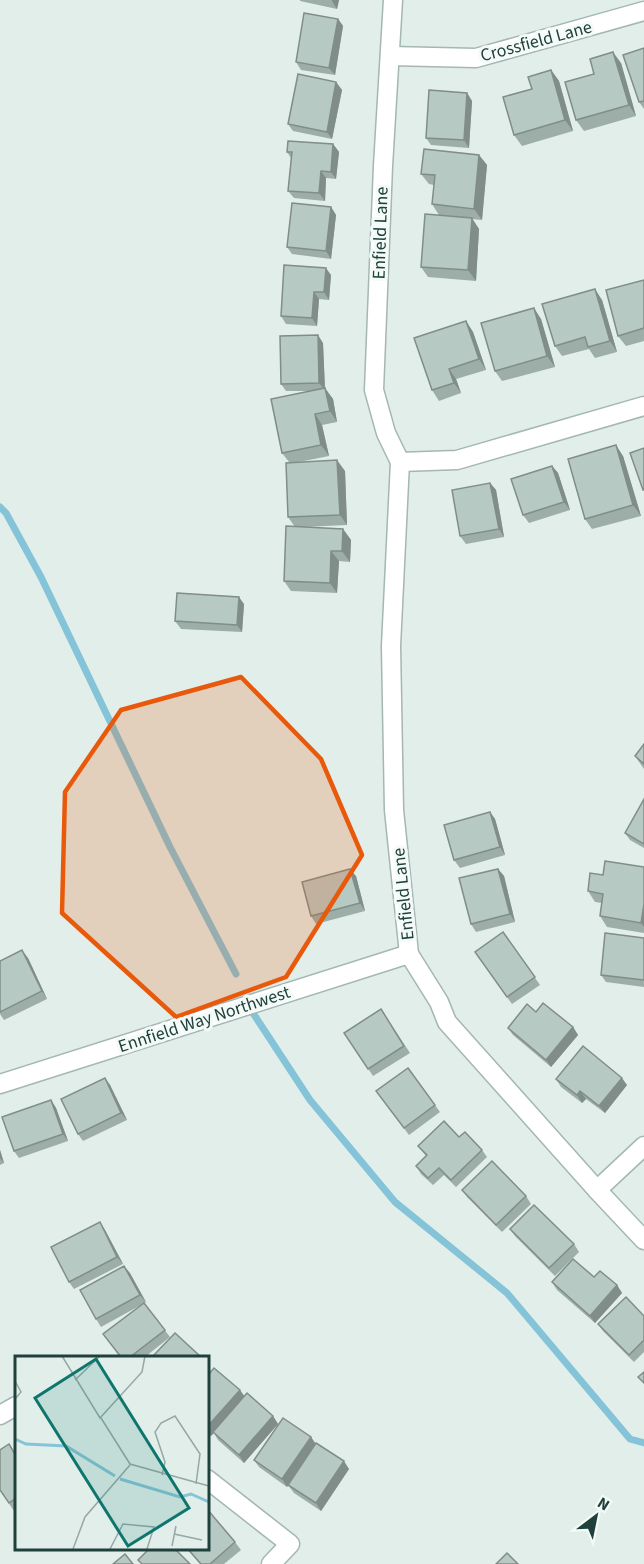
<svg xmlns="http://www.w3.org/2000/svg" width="644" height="1564" font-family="'Source Sans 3',sans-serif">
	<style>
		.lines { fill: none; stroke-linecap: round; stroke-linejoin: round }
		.stream { stroke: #85c4d8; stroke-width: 7 }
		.minor-casing { stroke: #a4b7b2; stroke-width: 21 }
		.minor { stroke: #fff; stroke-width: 18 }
		.wall { fill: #9dada8 }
		.shaded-wall { fill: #808d88 }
		.building { fill: #b7c9c3; stroke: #808d88; stroke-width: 1.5 }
		.marked { fill: #e8590c; fill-opacity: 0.2; stroke: #e8590c; stroke-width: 4.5; stroke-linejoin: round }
		.labels { text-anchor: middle; stroke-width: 6; stroke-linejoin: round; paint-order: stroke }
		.street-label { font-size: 18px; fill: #20413b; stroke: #f3faf7 }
		.inset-river { fill: none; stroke: #85c4d8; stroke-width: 3 }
		.inset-road { fill: none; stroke: #94a9a4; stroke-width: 1.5 }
		.view { fill: #0f766e; fill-opacity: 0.15; stroke: #0f766e; stroke-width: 3 }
		.inset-edge { fill: none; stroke: #20413b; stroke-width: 3 }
	</style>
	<rect width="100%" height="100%" fill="#e2eeea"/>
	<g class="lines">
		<g class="stream">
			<polyline points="0,507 6,513 41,577 170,847 236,974"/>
			<polyline points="253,1013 310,1100 395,1202 507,1293 630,1439 644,1443"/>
		</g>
		<defs>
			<g id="minor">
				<polyline points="393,0 383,166 374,390 386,433 400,462 457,460 644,406"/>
				<polyline points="390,56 476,58 644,11"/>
				<polyline points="400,462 391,646 394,810 409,954 439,1002 447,1022 597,1190 644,1240"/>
				<polyline points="0,1084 409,954"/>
				<polyline points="597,1190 644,1146"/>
				<polyline points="0,1415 16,1406"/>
				<polyline points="207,1479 290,1544 271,1564"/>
			</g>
		</defs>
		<use href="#minor" class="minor-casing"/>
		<use href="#minor" class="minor"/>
	</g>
	<g class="wall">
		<polygon points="300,0 339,0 337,9 300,1"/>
		<polygon points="338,19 343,26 335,75 301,70 296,62"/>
		<polygon points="644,48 644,109 639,102"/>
		<polygon points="621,63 636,116 584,131 576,120 594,74"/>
		<polygon points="551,70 559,81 573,131 522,146 514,135 532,89"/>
		<polygon points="336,82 342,90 332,139 293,131 288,124"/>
		<polygon points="467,93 472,101 469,148 431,145 426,138"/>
		<polygon points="333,144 339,152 336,179 326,178 325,201 294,198 288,191 291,158 287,152"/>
		<polygon points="479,155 487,165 482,220 472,219 479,229 476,281 428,277 421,267 453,217 439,215 432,204 434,185 429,184 421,174"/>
		<polygon points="331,207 336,215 331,259 292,254 287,247"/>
		<polygon points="331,275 329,300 319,299 317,326 286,324 281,316"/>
		<polygon points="644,280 644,341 626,346 618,336"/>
		<polygon points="602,300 617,352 595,358 589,349 562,356 555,346"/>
		<polygon points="541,319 555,367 502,381 495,371"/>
		<polygon points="466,321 473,332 486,370 456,379 461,393 439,401 432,390"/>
		<polygon points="323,343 325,389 333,399 337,422 322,425 329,456 299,462 345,471 347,525 303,527 343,529 351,540 350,562 339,561 337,593 291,591 284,581 295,527 288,517 289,462 282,453 314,391 286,391 281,384"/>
		<polygon points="623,456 641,516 592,529 585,519"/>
		<polygon points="552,466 558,473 570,510 529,523 523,515"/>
		<polygon points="490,483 496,490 504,537 466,544 460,536"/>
		<polygon points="244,604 242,632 181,629 175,621"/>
		<polygon points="644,744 644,769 635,756"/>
		<polygon points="644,799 644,848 630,840 625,833"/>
		<polygon points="490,812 495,819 505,855 460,868 454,860"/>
		<polygon points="644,867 644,933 607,927 600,916 602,903 595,902 588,891 603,875"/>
		<polygon points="498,869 504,876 515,922 476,932 471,924"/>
		<polygon points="356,876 365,911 316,924 311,916"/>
		<polygon points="503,932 540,985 512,1004 475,952"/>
		<polygon points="644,938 644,987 606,982 601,975"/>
		<polygon points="28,958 47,999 4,1020 0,1014 0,961"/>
		<polygon points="381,1009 410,1053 373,1076 344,1033"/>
		<polygon points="536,1012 573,1027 578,1035 551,1067 513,1035 508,1028"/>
		<polygon points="408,1068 440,1112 409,1135 376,1091"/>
		<polygon points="105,1078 110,1085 127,1120 83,1141 78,1134"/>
		<polygon points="556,1079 627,1085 605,1113 586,1099 582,1103 561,1087"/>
		<polygon points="51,1100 56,1108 68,1141 19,1158 14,1151"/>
		<polygon points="459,1137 482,1150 487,1157 456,1187 444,1175 433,1185 421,1174 416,1166 426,1156 418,1146"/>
		<polygon points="0,1150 4,1163 0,1165"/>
		<polygon points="462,1190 526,1196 531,1204 502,1232 467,1197"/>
		<polygon points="100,1222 105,1230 123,1264 74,1289 69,1282"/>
		<polygon points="510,1229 574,1244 579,1252 555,1276 515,1236"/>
		<polygon points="124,1266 146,1302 144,1303 170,1337 145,1357 120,1357 103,1334 141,1305 101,1327 96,1319"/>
		<polygon points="552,1282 617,1285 622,1293 595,1323 557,1290"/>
		<polygon points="644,1316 644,1352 634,1362 603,1331 598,1324"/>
		<polygon points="207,1376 244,1397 273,1416 278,1424 244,1463 218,1440 214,1433 211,1436 207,1432"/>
		<polygon points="311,1437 316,1444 349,1469 321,1511 294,1493 288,1485 298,1470 287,1487 259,1467 254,1460"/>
		<polygon points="16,1455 16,1509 14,1511 0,1490"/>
		<polygon points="235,1542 241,1550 224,1564 200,1564 186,1548 207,1548"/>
	</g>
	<g class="shaded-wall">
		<polygon points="332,0 339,0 337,9 332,1"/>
		<polygon points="338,19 343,26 335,75 329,68"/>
		<polygon points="613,52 621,63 636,116 629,105"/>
		<polygon points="551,70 559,81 573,131 565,120"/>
		<polygon points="336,82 342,90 332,139 327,132"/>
		<polygon points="467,93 472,101 469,148 464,140"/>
		<polygon points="333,144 339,152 336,179 331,172"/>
		<polygon points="479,155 487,165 482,220 474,209"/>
		<polygon points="321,171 326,178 325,201 319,193"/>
		<polygon points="331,207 336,215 331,259 326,251"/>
		<polygon points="472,218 479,229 476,281 468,270"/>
		<polygon points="326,268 331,275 329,300 324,292"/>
		<polygon points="595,289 602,300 617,352 610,341"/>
		<polygon points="314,292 319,299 317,326 312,318"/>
		<polygon points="534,308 541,319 555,367 547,356"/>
		<polygon points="466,321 473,332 486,370 479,359"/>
		<polygon points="318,335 323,343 325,390 319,383"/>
		<polygon points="449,369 456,379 461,393 454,383"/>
		<polygon points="325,388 333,399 337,422 330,411"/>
		<polygon points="315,414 322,425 329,456 321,445"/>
		<polygon points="616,445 623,456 641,516 633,505"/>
		<polygon points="337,460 345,471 347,525 340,515"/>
		<polygon points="552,466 558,473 570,510 564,502"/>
		<polygon points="490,483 496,490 504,537 499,529"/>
		<polygon points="343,529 351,540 350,562 342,551"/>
		<polygon points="331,551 339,561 337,593 330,583"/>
		<polygon points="239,597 244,604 242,632 237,625"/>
		<polygon points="490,812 495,819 505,855 500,847"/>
		<polygon points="350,869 356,876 365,911 360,903"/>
		<polygon points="498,869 504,876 515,922 510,914"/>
		<polygon points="644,904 644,927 641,923"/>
		<polygon points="22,950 28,958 47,999 42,991"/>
		<polygon points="573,1027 578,1035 551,1067 546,1060"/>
		<polygon points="105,1078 110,1085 127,1120 121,1113"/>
		<polygon points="622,1078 627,1085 605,1113 599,1106"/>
		<polygon points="580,1091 586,1099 582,1103 577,1095"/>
		<polygon points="51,1100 56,1108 68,1141 63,1134"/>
		<polygon points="0,1150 4,1163 0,1158"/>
		<polygon points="100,1222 105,1230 123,1264 117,1257"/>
		<polygon points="124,1266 130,1273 146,1302 140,1295"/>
		<polygon points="617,1285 622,1293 595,1323 590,1316"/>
		<polygon points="240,1390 245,1397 211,1436 207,1430 207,1427"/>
		<polygon points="273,1416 278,1424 244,1463 239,1455"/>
		<polygon points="311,1437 316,1445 287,1487 282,1479"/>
		<polygon points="344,1461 349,1469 321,1511 316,1503"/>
	</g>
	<g class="building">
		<polygon points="304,13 338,19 329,68 296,62"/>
		<polygon points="644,48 644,101 639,102 623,55"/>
		<polygon points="613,52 629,105 576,120 565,82 594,74 590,59"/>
		<polygon points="551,70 565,120 514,135 503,97 532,89 528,77"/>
		<polygon points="298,74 336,82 327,132 288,124"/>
		<polygon points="429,90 467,93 464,140 426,138"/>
		<polygon points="288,141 333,144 331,172 321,171 319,193 288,191 292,152 287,152"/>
		<polygon points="424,149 479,155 474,209 432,204 435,175 421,174"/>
		<polygon points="292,203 331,207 326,251 287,247"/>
		<polygon points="425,214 472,218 468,270 421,267"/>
		<polygon points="284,265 326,268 324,292 314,292 312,318 281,316"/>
		<polygon points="644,280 644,328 618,336 606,290"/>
		<polygon points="595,289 610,341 588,347 585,337 555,346 542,304"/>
		<polygon points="534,308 547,356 495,371 481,323"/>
		<polygon points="466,321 479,359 449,369 454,383 432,390 414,338"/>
		<polygon points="318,335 319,383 281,384 280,336"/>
		<polygon points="325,388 330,411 315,414 321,445 282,453 271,399"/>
		<polygon points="616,445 633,505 585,519 568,459"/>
		<polygon points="644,448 644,490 643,490 630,453"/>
		<polygon points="337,460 340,515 288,517 286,463"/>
		<polygon points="552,466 564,502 523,515 511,479"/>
		<polygon points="490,483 499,529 460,536 452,490"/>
		<polygon points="286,526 343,529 342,551 331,551 330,583 284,581"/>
		<polygon points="177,593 239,597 237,625 175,621"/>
		<polygon points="644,744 644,764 635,756"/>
		<polygon points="644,799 644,844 625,833"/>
		<polygon points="490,812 500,847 454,860 444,825"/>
		<polygon points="605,861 644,867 644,904 641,923 600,916 603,894 588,891 590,873 603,875"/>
		<polygon points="350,869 360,903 311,916 302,882"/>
		<polygon points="498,869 510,914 471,924 459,878"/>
		<polygon points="503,932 535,977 507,997 475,952"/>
		<polygon points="605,933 644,938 644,980 601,975"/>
		<polygon points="22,950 42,991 0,1012 0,961"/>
		<polygon points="543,1003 573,1027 546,1060 508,1028 527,1004 536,1012"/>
		<polygon points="381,1009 404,1046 368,1069 344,1033"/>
		<polygon points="583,1046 622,1078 599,1106 580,1091 577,1095 556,1079"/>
		<polygon points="408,1068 435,1105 404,1128 376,1091"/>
		<polygon points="105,1078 121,1113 78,1134 61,1099"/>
		<polygon points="51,1100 63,1134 14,1151 2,1117"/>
		<polygon points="444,1121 459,1137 465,1132 482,1150 451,1180 439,1168 428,1178 416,1166 427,1155 418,1146"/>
		<polygon points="492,1161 526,1196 496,1225 462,1190"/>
		<polygon points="534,1205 574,1244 549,1268 510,1229"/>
		<polygon points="100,1222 117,1257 69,1282 51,1247"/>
		<polygon points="573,1259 594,1277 600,1271 617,1285 590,1316 552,1282"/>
		<polygon points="124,1266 140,1295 96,1319 80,1290"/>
		<polygon points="626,1297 644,1316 644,1340 629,1355 598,1324"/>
		<polygon points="144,1303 165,1330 130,1357 121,1357 103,1334"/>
		<polygon points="175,1333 201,1357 152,1357"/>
		<polygon points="214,1368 240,1390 207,1427 207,1376"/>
		<polygon points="644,1372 644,1383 638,1377"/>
		<polygon points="247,1393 273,1416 239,1455 213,1432"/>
		<polygon points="283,1418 311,1437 282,1479 254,1460"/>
		<polygon points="316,1443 344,1461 316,1503 288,1485"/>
		<polygon points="9,1444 16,1456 16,1498 9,1503 0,1490 0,1450"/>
		<polygon points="207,1509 235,1542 210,1564 201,1564 187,1548 207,1548"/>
		<polygon points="150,1548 174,1548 190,1564 142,1564 138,1560"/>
		<polygon points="507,1553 518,1564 496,1564"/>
		<polygon points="125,1554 133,1564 113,1564"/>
	</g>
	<path class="marked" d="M241 677 321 759 362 855 286 977 176 1017 62 913 65 792 121 710Z"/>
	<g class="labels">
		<g class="street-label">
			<text transform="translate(536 41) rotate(-15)" y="6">Crossfield Lane</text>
			<text transform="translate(380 233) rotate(-88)" y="6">Enfield Lane</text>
			<text transform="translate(403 894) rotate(-96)" y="6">Enfield Lane</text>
			<text transform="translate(204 1019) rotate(-18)" y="6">Ennfield Way Northwest</text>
		</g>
	</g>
	<g transform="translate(15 1356)">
		<rect width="194" height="194" fill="#e2eeea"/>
		<path class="inset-river" d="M0 83 11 88 51 90 100 120M105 123 165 141 176 138 194 146"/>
		<path class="inset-road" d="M47 0 85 62 127 16 130 0M60 24 85 0M0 25 6 36 0 43M86 62 115 108 194 130M147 119 150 106 140 76 146 67 160 60 185 98 181 128M159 178 187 184M157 190 161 170M58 193 70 161 115 109M95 193 108 168 139 171 132 193"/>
		<path class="view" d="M81 3 174 152 113 190 20 42Z"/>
		<rect width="194" height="194" class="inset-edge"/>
	</g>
	<g transform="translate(596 1516) rotate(32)" stroke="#f3faf7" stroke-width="4.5" paint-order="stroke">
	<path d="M0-4.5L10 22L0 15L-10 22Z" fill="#20413b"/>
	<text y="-9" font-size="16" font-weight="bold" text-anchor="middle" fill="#20413b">N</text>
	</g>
</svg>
